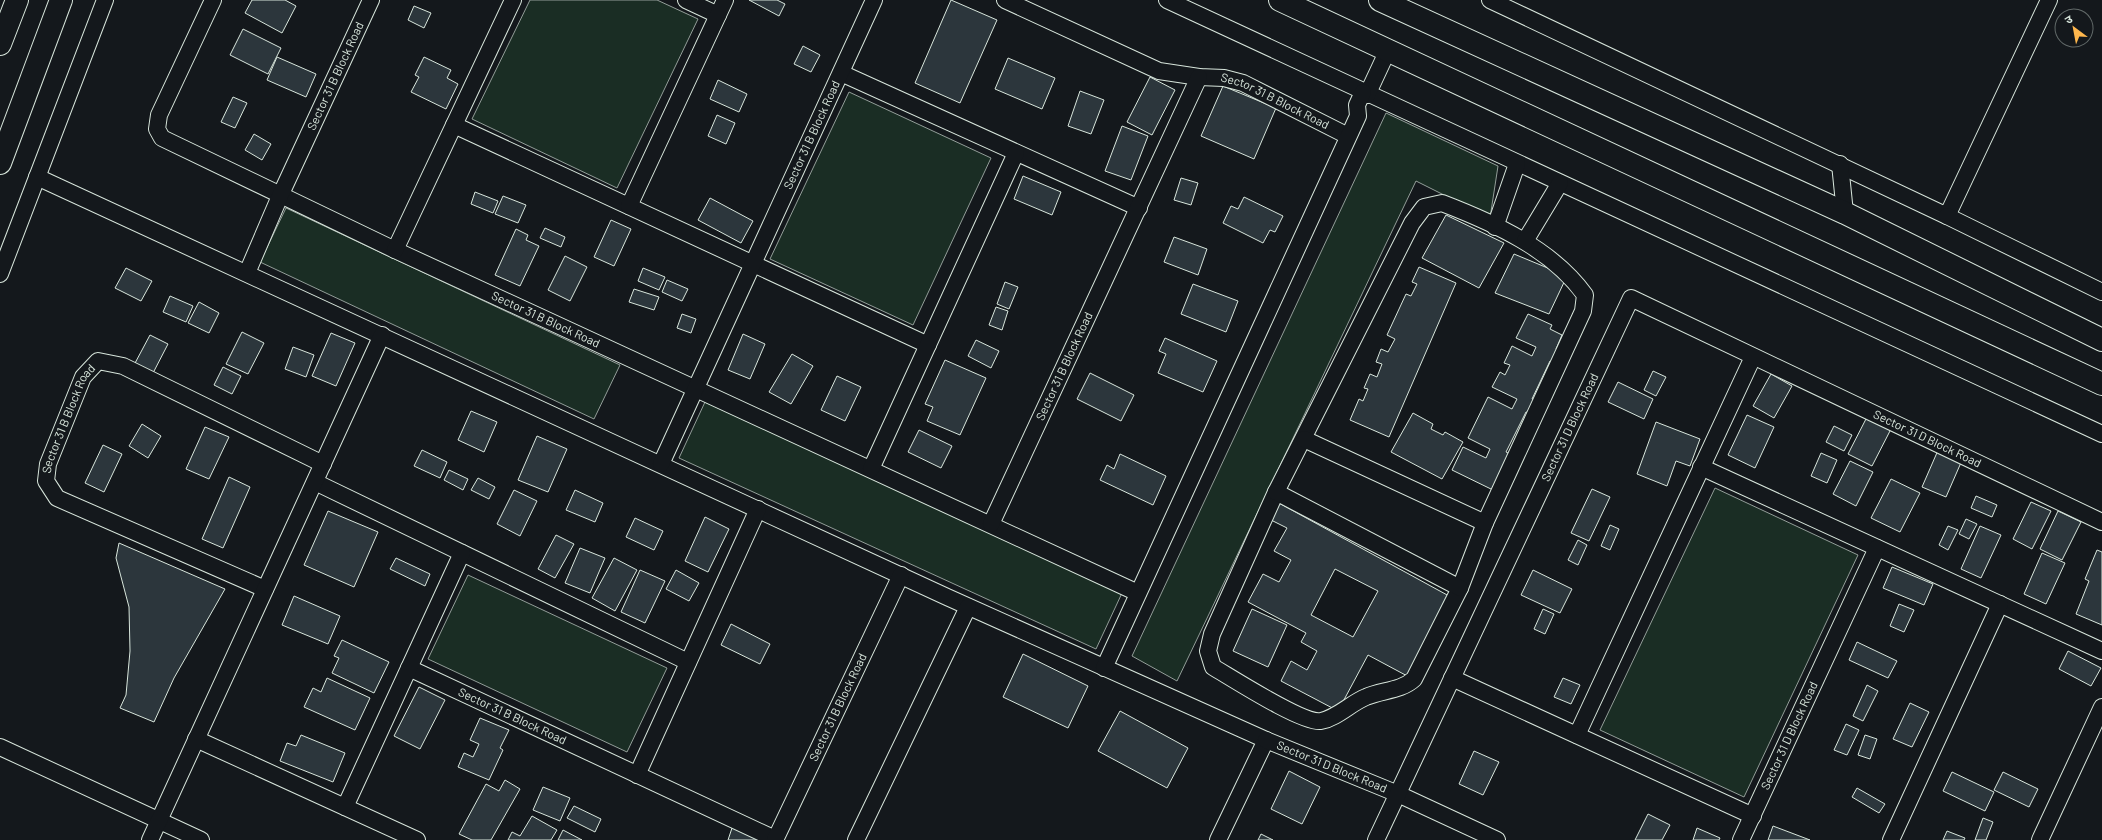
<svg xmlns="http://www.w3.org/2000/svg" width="2102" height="840" font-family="Barlow,'Noto Sans Devanagari',sans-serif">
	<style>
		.green { fill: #1a2d24; stroke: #939e99 }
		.building { fill: #2c363c; stroke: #d8e6dc; fill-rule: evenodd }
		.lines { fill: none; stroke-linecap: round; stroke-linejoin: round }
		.street-casing { stroke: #d8e6dc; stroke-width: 18 }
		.secondary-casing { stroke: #d8e6dc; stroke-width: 24 }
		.street { stroke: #14181c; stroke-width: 16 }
		.secondary { stroke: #14181c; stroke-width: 22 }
		.labels { text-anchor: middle; stroke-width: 3; stroke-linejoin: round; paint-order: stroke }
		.street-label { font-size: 12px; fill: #d8e6dc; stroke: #14181c }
	</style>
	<rect width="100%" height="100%" fill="#14181c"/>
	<g class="green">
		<polygon points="530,0 657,0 698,19 617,188 472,119"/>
		<polygon points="849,92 991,158 913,325 770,259"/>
		<polygon points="1386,113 1498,166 1490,218 1416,181 1177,681 1132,656"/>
		<polygon points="286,208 620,365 594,419 260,262"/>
		<polygon points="705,402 1122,593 1096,649 679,458"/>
		<polygon points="1715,488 1858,555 1744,797 1600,730"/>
		<polygon points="468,575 667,668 627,752 428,659"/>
	</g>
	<g class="building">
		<polygon points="252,0 285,0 296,6 282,33 245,13"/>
		<polygon points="749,0 777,0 785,4 779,16"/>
		<polygon points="951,0 997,20 960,103 915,83"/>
		<polygon points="414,6 431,13 424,28 408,20"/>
		<polygon points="243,29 281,48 268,74 230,55"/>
		<polygon points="803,46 820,55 811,72 794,64"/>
		<polygon points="277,57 316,74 306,97 267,80"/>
		<polygon points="424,57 451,70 447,78 458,84 446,109 411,92 419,77 415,75"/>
		<polygon points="1008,58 1055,78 1042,109 995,89"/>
		<polygon points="1150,77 1175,90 1152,135 1127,122"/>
		<polygon points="718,80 747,94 739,112 710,99"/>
		<polygon points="1223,86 1276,108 1254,159 1201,136"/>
		<polygon points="1080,91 1104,100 1091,134 1068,126"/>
		<polygon points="233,97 247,103 235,128 221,122"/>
		<polygon points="717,115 735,123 726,144 708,136"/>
		<polygon points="1122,126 1148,136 1131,180 1105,171"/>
		<polygon points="254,134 271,144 262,160 245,150"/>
		<polygon points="1023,176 1061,192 1052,215 1014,199"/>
		<polygon points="1181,178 1198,183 1191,205 1174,200"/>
		<polygon points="475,192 498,201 493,213 471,204"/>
		<polygon points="503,196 526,205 518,223 495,214"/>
		<polygon points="1244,197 1283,216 1275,232 1270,230 1263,243 1223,223 1231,206 1238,209"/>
		<polygon points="710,198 753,221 741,243 698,220"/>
		<polygon points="1446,215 1504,243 1479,288 1422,258"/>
		<polygon points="611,220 631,229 614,266 594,257"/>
		<polygon points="545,228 565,237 561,247 540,238"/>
		<polygon points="516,229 528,235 526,240 539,246 520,286 495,275"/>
		<polygon points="1174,237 1207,249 1198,275 1164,262"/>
		<polygon points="1514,254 1567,276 1549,314 1495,293"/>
		<polygon points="565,256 587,267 570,301 548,290"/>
		<polygon points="1419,267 1456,283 1389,437 1350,420 1359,399 1363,401 1368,389 1364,388 1370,374 1377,377 1382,364 1376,362 1381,349 1388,352 1395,339 1387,335 1406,294 1411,296 1417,284 1412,282"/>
		<polygon points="126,268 152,281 141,301 115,288"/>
		<polygon points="643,268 665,277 659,290 638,281"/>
		<polygon points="667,280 688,289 682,301 662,292"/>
		<polygon points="1005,282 1018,287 1009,309 997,304"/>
		<polygon points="1193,284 1238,301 1226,332 1181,314"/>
		<polygon points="634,289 659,297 654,310 629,302"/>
		<polygon points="170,296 193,306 186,322 163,312"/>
		<polygon points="199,302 219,313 209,333 188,323"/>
		<polygon points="996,307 1008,311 1002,330 989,325"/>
		<polygon points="682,314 696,319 691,333 677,328"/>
		<polygon points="1528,314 1552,325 1550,329 1562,335 1556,349 1560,351 1554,363 1550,361 1532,399 1536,401 1530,413 1526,412 1506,452 1510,454 1493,490 1452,470 1463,447 1486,458 1490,449 1468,438 1488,397 1512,409 1517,399 1492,387 1500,372 1505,375 1510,365 1504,363 1512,346 1532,356 1536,347 1516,338"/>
		<polygon points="242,332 264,343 248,374 226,364"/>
		<polygon points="331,333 355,343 336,386 312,376"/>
		<polygon points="743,334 765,344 750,379 728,370"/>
		<polygon points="150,335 168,344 152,375 134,365"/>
		<polygon points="1165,338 1217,361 1203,392 1158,373 1166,354 1159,351"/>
		<polygon points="976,340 999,351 991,368 968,356"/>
		<polygon points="293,347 314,355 306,377 285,369"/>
		<polygon points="792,354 813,366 791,404 769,392"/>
		<polygon points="945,360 986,378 960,435 927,421 933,407 925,404"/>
		<polygon points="223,367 241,376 232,394 214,385"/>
		<polygon points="1653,371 1666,377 1656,396 1644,390"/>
		<polygon points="1090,373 1134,395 1121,421 1077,399"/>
		<polygon points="1771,374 1792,386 1774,418 1753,406"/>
		<polygon points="837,376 861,387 845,421 821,410"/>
		<polygon points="1618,382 1653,399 1644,419 1608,402"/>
		<polygon points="471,411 497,422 484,452 458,440"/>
		<polygon points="1413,413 1433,424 1431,429 1443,435 1445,432 1463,442 1442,479 1391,452"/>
		<polygon points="1747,415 1774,427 1755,468 1728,455"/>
		<polygon points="1867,417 1891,429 1872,466 1848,454"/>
		<polygon points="1656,422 1700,439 1690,466 1676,461 1667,486 1637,474"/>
		<polygon points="142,424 161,436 148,458 129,446"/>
		<polygon points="1834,426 1852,435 1844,451 1826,442"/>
		<polygon points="205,427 229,437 209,479 186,469"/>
		<polygon points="919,430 952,446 941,468 908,452"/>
		<polygon points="537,436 567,449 548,492 518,480"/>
		<polygon points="103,445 122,454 104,492 85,483"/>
		<polygon points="1939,448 1963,458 1946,497 1922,487"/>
		<polygon points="422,450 447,462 440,478 414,466"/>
		<polygon points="1821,453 1837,460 1827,483 1811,476"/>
		<polygon points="1120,454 1166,476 1153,505 1100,480 1107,465 1114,469"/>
		<polygon points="1850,461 1873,472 1856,506 1833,494"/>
		<polygon points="449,470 468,479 463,490 444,480"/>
		<polygon points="229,477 250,487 223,548 202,539"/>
		<polygon points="478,478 495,487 489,499 471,490"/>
		<polygon points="1891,479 1920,493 1900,532 1871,518"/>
		<polygon points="1592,489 1610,497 1589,541 1571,533"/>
		<polygon points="514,490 537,501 520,536 497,524"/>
		<polygon points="575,490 603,503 595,522 566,510"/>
		<polygon points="1976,496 1997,505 1992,517 1971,508"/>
		<path d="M1277 502 1449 596 1411 678 1368 655 1338 711 1281 681 1291 661 1307 670 1317 651 1301 642 1306 633 1248 602 1263 574 1279 582 1291 560 1274 551 1287 528 1269 519ZM1335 569 1378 591 1353 637 1311 615Z"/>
		<polygon points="2031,502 2051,511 2032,549 2013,539"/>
		<polygon points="328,511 378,532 354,587 304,565"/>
		<polygon points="2058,511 2081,522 2062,560 2040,549"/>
		<polygon points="705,517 729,529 708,572 685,561"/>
		<polygon points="635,518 663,531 654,550 626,537"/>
		<polygon points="1966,519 1977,524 1969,539 1959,534"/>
		<polygon points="1610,525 1619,529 1610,550 1601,546"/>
		<polygon points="1948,526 1958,530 1948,550 1939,545"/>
		<polygon points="1980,526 2001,535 1981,578 1961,569"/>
		<polygon points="556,535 574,544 555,578 538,569"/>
		<polygon points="1578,540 1587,545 1578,565 1568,560"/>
		<polygon points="119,543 225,589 174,678 154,722 120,708 126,695 130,651 129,607 116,558"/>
		<polygon points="580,548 605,558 590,593 565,583"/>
		<polygon points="2097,550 2102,552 2102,625 2076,614 2089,581 2085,579"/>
		<polygon points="2042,553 2065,563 2046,604 2024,594"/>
		<polygon points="396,558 430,574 425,586 390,569"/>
		<polygon points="614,558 637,570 615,611 592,598"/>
		<polygon points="1892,567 1933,584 1924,605 1883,588"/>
		<polygon points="640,570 665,581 645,623 621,612"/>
		<polygon points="676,570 699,583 689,601 666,589"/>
		<polygon points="1533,570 1572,589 1560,613 1521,595"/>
		<polygon points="294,596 340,616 328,644 282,625"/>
		<polygon points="1899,604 1914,610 1904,632 1890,626"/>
		<polygon points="1252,609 1287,625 1268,667 1233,651"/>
		<polygon points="1543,609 1554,614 1545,634 1534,629"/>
		<polygon points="731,624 770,644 760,664 721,645"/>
		<polygon points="342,640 389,662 374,693 332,673 339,658 334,656"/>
		<polygon points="1857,642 1897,661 1888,678 1849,660"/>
		<polygon points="2068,651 2101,668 2091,686 2059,669"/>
		<polygon points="1023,654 1088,686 1068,728 1003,697"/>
		<polygon points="327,678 370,698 355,730 304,707 313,688 321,692"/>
		<polygon points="1563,678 1580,685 1571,704 1554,697"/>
		<polygon points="1867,685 1878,691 1863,721 1853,716"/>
		<polygon points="419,687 445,700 420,749 394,736"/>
		<polygon points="1910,703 1929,712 1912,747 1893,739"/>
		<polygon points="1120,711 1188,748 1167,788 1098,751"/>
		<polygon points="480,718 509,730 500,748 503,750 489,780 458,767 464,753 473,757 479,744 470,740"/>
		<polygon points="1846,724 1859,730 1847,755 1834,750"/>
		<polygon points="301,735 345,753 333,782 280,761 287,743 296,746"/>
		<polygon points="1865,735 1877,739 1870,759 1858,755"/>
		<polygon points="1474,751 1499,762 1483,795 1459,784"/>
		<polygon points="1289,771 1320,787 1302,824 1271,809"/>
		<polygon points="1952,772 1994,792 1985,811 1943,791"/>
		<polygon points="2003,772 2038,789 2029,807 1994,790"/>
		<polygon points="505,780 520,789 491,840 472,840 459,834 486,784 499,791"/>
		<polygon points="543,787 570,798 560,821 533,810"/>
		<polygon points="1857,788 1885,804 1879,813 1852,797"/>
		<polygon points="574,806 601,819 595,832 567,818"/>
		<polygon points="1648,814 1670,825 1662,840 1635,840"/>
		<polygon points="532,816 557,830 551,840 508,840 512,832 520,836"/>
		<polygon points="1983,818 1993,822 1986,840 1975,840"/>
		<polygon points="733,825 759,837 757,840 728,840"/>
		<polygon points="1773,826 1810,840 1768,840"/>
		<polygon points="1697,828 1720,838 1719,840 1693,840"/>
		<polygon points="563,830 582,840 558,840"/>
		<polygon points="1947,831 1965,838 1964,840 1943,840"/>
		<polygon points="1261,834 1273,840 1258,840"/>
	</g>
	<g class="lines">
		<defs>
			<g id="street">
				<path id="s1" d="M213 0 159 115 157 129 162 138 395 250 1138 593"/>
				<polyline points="686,0 718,15"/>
				<path id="s2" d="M1005 0 1159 71 1199 77 1224 78 1243 83 1348 136"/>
				<polyline points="1167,0 2102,434"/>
				<polyline points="1490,0 1947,216 2049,0"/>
				<polyline points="841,73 1139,208"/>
				<polyline points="1367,95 1388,50"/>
				<polyline points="454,125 928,345"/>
				<polyline points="1840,164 1845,213"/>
				<polyline points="37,177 947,597 1266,740 1218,840"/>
				<path d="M1442 203C1494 223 1552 249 1585 295L1583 311 1485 523 1460 588 1414 679C1401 691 1382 690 1366 697 1351 703 1337 718 1321 721 1303 724 1232 678 1213 667L1208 651 1212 634 1276 492 1412 223 1424 207Z"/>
				<polyline points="629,206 725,0"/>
				<polyline points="1947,216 2102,292"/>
				<polyline points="1495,227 1517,164"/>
				<polyline points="1525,241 1560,183"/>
				<polyline points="395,250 513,0"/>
				<path id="s3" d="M247 273 280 196 371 0"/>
				<polyline points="0,274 105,0"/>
				<polyline points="1304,439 1485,523"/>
				<path id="s4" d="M661 464 874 0"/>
				<polyline points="1701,467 2102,651"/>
				<polyline points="871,469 1016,153"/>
				<polyline points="315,482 688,662"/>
				<polyline points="1276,492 1460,588"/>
				<path id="s5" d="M991 524 1199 77"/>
				<path id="s6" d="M265 589 57 498 46 481 48 464 83 377 98 361 123 366 323 464"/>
				<path id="s7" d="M409 668 775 839"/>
				<polyline points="1104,668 1358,116 1357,105 1363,92"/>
				<polyline points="1452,678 1753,816"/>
				<polyline points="1577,735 1753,357"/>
				<polyline points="196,739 417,840"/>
				<path id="s8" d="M1266 740 1398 794 1497 840"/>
				<polyline points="0,747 201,840"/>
				<polyline points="637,775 758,509"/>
				<polyline points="345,807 462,553"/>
				<polyline points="150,840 382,335"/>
				<path id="s9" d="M775 840 901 575"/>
				<polyline points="856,840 968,607"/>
				<path id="s10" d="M1376 840 1631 298 2102 522"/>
				<path id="s11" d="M1741 840 1877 548"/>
				<polyline points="1891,840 2000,604"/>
				<polyline points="2040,840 2102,707"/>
			</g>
			<g id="secondary">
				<polyline points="1280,0 2102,384"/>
				<polyline points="1380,0 1845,213 2102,340"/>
				<polyline points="0,44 17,0"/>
				<polyline points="0,163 61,0"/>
			</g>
		</defs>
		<use href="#street" class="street-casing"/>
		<use href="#secondary" class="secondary-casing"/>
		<use href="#street" class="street"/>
		<use href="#secondary" class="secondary"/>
	</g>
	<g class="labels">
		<g class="street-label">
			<text dy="4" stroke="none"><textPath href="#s3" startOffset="216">Sector 31 B Block Road</textPath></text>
			<text dy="4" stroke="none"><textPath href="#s2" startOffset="291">Sector 31 B Block Road</textPath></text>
			<text dy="4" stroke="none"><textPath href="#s4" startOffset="362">Sector 31 B Block Road</textPath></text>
			<text dy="4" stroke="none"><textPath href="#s1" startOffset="576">Sector 31 B Block Road</textPath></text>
			<text dy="4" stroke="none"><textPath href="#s5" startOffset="174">Sector 31 B Block Road</textPath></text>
			<text dy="4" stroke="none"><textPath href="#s6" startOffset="314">Sector 31 B Block Road</textPath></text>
			<text dy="4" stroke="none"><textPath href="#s10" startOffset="456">Sector 31 D Block Road</textPath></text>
			<text dy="4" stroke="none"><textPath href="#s10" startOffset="927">Sector 31 D Block Road</textPath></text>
			<text dy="4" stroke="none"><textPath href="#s9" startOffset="147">Sector 31 B Block Road</textPath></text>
			<text dy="4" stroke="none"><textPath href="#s7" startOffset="114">Sector 31 B Block Road</textPath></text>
			<text dy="4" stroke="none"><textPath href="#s11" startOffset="115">Sector 31 D Block Road</textPath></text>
			<text dy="4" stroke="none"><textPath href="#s8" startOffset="71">Sector 31 D Block Road</textPath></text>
		</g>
	</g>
	<g transform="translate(2074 28) rotate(328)"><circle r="19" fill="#14181c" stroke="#626a69"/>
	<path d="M0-3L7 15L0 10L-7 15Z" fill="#ffb74d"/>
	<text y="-6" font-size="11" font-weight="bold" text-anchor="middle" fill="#d8e6dc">उ</text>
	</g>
</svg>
